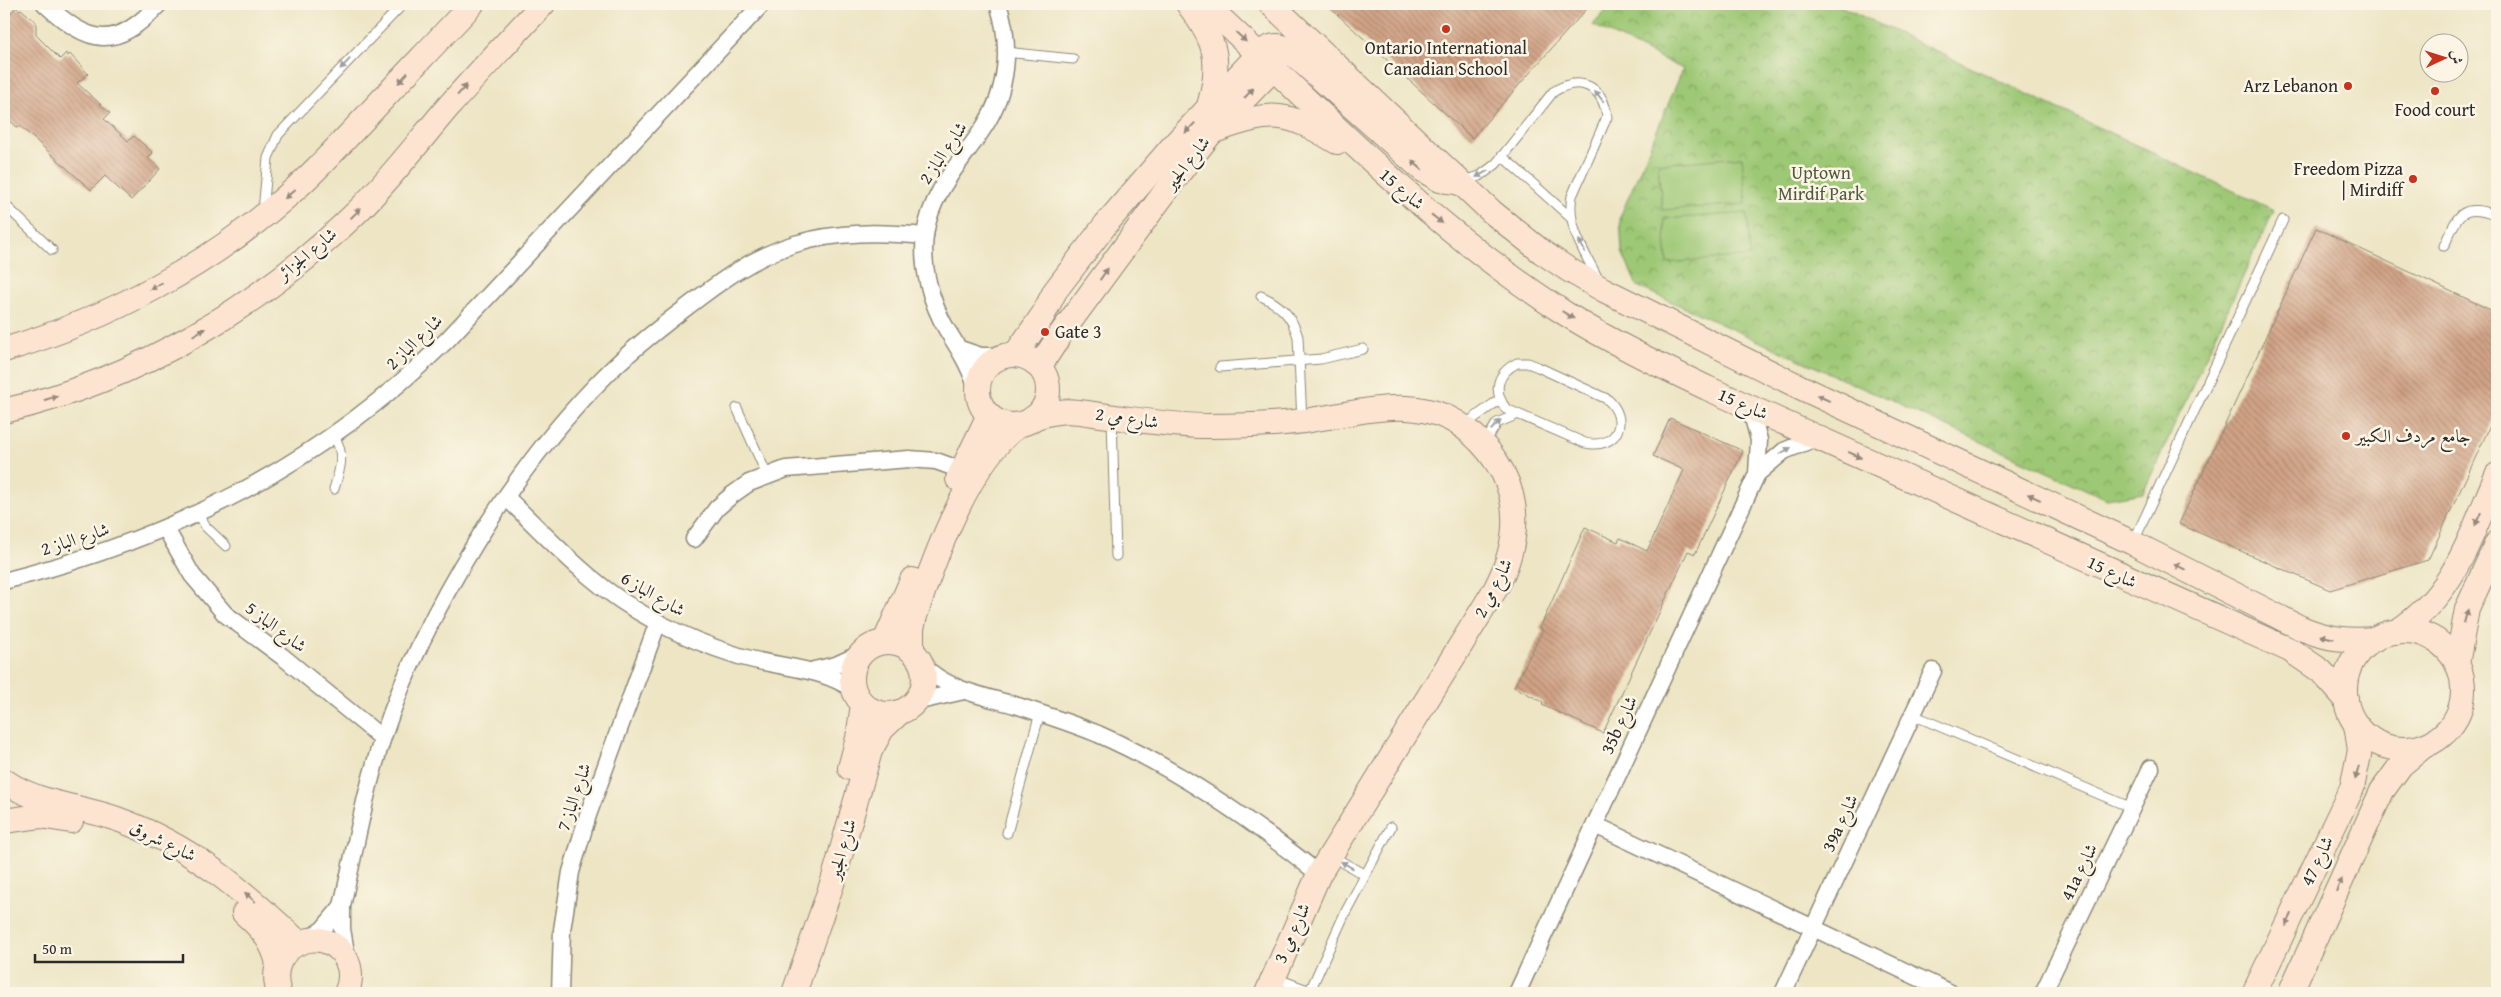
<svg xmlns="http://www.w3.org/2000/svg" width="2501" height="997" font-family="'Gentium Book Plus',Amiri,serif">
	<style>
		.park { fill: url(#park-crowns); stroke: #647a50 }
		.garden { fill: #9dc875; stroke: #647a50 }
		.building { fill: url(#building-back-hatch) }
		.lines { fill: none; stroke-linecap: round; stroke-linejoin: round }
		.lane-casing { stroke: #8c8878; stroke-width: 11 }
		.street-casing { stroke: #8c8878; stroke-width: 19 }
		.secondary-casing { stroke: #8c8878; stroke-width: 26 }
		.lane { stroke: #fff; stroke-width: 9 }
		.street { stroke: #fff; stroke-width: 16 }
		.secondary { stroke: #fde4d0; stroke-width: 24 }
		.oneway { fill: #94887e }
		.oneway2 { fill: #a0a0a0 }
		.poi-dot { fill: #c8321e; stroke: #fcf5e5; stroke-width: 2 }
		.labels { text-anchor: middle; stroke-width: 5; stroke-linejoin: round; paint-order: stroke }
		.poi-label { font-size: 18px; fill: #2b2b2b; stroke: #fcf5e5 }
		.street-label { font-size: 18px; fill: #2b2b2b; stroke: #fcf5e5 }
		.park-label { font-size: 18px; fill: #4d5a41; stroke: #fcf5e5 }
	</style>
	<defs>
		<pattern id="park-crowns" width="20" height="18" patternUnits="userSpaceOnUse" patternTransform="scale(1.25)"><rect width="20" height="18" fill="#9dc875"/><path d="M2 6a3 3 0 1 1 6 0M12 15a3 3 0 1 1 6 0" fill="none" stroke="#80a360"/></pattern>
		<pattern id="building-back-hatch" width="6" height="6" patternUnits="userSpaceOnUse" patternTransform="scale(1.25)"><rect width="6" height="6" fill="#d1a386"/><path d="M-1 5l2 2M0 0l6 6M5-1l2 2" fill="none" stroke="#aa856e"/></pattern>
	</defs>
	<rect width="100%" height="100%" fill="#fcf5e5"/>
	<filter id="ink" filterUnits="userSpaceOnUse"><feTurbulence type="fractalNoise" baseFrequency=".02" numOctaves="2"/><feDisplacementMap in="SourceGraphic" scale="10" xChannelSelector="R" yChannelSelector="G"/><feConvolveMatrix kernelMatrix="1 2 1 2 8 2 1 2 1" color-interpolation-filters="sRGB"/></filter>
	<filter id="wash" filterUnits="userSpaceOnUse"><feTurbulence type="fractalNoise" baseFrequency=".0096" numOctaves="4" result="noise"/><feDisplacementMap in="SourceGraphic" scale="20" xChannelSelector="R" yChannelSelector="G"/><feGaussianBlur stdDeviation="1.12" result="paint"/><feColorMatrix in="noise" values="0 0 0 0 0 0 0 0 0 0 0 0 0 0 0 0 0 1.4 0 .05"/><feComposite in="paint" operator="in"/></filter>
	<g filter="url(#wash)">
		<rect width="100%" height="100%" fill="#ede5c4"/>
		<polygon class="park" points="1612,4 1836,4 2274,210 2143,493 2107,499 1637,286 1622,252 1620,217 1683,69 1593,25"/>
		<g class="garden">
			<polygon points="1742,157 1746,204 1662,210 1658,164"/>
			<polygon points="1747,213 1750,256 1667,263 1664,219"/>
		</g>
		<g id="blocks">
			<g class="building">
				<polygon points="1326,4 1591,4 1472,138"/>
				<polygon points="4,6 11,13 16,7 19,10 21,9 36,22 36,35 60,59 66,53 68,56 70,54 88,74 77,83 110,113 104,119 128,141 134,136 153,153 148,158 160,169 131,200 105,176 91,190 20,126 18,128 4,115"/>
				<polygon points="2316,228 2497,313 2497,411 2428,560 2330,590 2179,524"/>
				<polygon points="1670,418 1743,451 1695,554 1688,551 1603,733 1542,705 1543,702 1514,687 1543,630 1540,628 1585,527 1618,542 1620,538 1647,551 1684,470 1653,456"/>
			</g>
		</g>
	</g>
	<g filter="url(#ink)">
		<use href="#blocks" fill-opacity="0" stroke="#8c8878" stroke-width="1"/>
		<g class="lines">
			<defs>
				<g id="lane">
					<polyline points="1006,52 1073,59"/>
					<polyline points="1502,156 1571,218"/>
					<path d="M1462 181 1480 176 1496 164 1553 92C1579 75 1603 85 1607 117L1572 196C1566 227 1586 254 1599 281"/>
					<polyline points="4,204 52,250"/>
					<polyline points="263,211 268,158 278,135 403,4"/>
					<path d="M2444 246C2458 215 2461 202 2497 216"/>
					<path d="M1261 296C1281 305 1292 316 1298 337L1302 421"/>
					<path d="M1517 363H1528L1538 367 1607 399C1631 420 1617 450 1585 443L1506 409C1493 391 1496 374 1517 363Z"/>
					<polyline points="1220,367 1321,359 1363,349"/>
					<polyline points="737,408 767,475"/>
					<polyline points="1112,417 1116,556"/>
					<polyline points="1463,426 1499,400"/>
					<path d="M333 435C346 453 340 470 334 489"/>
					<polyline points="1484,444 1497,423 1516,415"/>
					<polyline points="199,514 206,527 226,546"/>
					<polyline points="2133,543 2283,220"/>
					<polyline points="1913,715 2132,808"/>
					<polyline points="1007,833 1040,713"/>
					<polyline points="1330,855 1365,875"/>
					<polyline points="1275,978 1310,991"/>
					<polyline points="1309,993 1345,913 1391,827"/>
				</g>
				<g id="street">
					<path d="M45 4C90 45 115 51 159 4"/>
					<polyline points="960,349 981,356 1002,356"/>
					<path d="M978 394C972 369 960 351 947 330 931 303 921 267 925 235 931 191 961 163 984 127 1008 90 1012 45 998 4"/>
					<polyline points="1757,474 1784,451 1818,437"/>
					<path d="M507 498C534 524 560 552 589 576 632 613 685 639 739 656 778 668 819 666 854 690"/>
					<polyline points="166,529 192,575 225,614 283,657 382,738"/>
					<polyline points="694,539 717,508 732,495 749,483 786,469 909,459 936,461 961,470"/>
					<path d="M4 581C177 537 319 465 447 340L762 4"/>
					<path d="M922 665C947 690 983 696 1015 705 1043 714 1071 723 1098 734 1178 769 1251 820 1319 874"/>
					<polyline points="814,670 836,665 860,654"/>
					<polyline points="915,702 964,691"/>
					<polyline points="1595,825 1951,993"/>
					<polyline points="307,940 323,929 342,906"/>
					<path d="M347 958 342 929V906C355 850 365 791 383 737 425 610 514 466 609 372 632 349 657 330 683 310 718 283 752 257 795 244 838 231 881 232 925 236"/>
					<polyline points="560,993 562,930 571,872 588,815 658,622"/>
					<polyline points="1517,993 1757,474 1759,440 1750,407"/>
					<polyline points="1783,993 1933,671"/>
					<polyline points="2043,993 2151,768"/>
				</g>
				<g id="secondary">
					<path d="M1188 4C1216 41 1222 60 1209 106"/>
					<path d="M1205 4C1322 112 1431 228 1566 314 1611 342 1659 365 1707 388L2290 650 2321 671 2346 699"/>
					<path d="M1271 4 1492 212 1542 252 1569 270 1604 290 1800 387 2133 543 2301 628C2326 639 2348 641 2375 639"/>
					<path d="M1217 130C1273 110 1286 111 1337 142"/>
					<path d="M4 350C109 319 212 264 294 190 319 168 342 142 366 117 401 79 437 42 472 4"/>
					<path d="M1015 355 1043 315 1055 291 1106 224 1173 146 1259 54C1269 46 1277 43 1289 50L1423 170 1440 180 1456 182"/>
					<circle cx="1013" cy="390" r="35"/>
					<polyline points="1039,367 1060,335 1182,169 1211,133 1274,68 1280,54"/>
					<path d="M4 411C137 380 262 306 359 210 391 178 419 141 448 107 479 72 511 38 543 4"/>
					<path d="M1033 418C1070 406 1079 413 1115 417 1146 421 1177 426 1209 426 1240 426 1272 425 1303 421 1360 414 1420 390 1470 432 1484 444 1494 456 1503 473 1522 511 1515 551 1496 588L1319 874 1267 993"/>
					<polyline points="958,479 989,415"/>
					<circle cx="2404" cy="690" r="59"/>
					<path d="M2396 632C2455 595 2470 536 2497 475"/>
					<polyline points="885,641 912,580"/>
					<circle cx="888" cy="678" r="36"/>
					<path d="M912 650V628L915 616C933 561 970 458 1019 425"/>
					<polyline points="2457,664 2467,609 2497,543"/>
					<polyline points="850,768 858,738 863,704"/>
					<path d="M6 782C38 804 80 806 117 819 192 846 241 889 298 942"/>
					<polyline points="4,821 40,816 71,821"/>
					<path d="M244 913C261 928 273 941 278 964"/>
					<path d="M279 993C261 940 335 918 349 967 351 976 350 985 346 993"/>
					<polyline points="794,993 833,881 870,751 882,729 900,712"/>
					<polyline points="2254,993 2352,788 2360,750 2356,725"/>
					<polyline points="2290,993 2382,791 2401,765 2425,745"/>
				</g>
			</defs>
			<use href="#lane" class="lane-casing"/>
			<use href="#street" class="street-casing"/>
			<use href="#secondary" class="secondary-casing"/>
			<use href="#lane" class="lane"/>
			<use href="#street" class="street"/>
			<use href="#secondary" class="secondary"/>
		</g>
		<defs><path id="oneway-solid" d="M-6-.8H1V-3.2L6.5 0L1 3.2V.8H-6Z" transform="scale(1.25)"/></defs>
		<g class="oneway">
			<use href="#oneway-solid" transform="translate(1241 37) rotate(43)"/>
			<use href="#oneway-solid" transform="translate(403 78) rotate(133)"/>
			<use href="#oneway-solid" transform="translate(462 90) rotate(-49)"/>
			<use href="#oneway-solid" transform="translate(1249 93) rotate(-47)"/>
			<use href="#oneway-solid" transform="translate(1190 128) rotate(134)"/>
			<use href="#oneway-solid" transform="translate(1417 165) rotate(-138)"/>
			<use href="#oneway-solid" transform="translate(290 194) rotate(139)"/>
			<use href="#oneway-solid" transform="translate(356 213) rotate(-44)"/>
			<use href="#oneway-solid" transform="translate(1437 219) rotate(38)"/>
			<use href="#oneway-solid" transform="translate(1104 274) rotate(-55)"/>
			<use href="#oneway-solid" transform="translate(156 286) rotate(151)"/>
			<use href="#oneway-solid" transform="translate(1568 315) rotate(32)"/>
			<use href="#oneway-solid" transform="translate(199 332) rotate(-30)"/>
			<use href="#oneway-solid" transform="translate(51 398) rotate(-17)"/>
			<use href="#oneway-solid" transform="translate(1823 398) rotate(-155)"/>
			<use href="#oneway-solid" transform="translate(1855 455) rotate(25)"/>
			<use href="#oneway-solid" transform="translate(2034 497) rotate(-155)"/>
			<use href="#oneway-solid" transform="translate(2478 519) rotate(114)"/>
			<use href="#oneway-solid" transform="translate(2180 567) rotate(-153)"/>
			<use href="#oneway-solid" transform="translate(2466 616) rotate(-74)"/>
			<use href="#oneway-solid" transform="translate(2327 637) rotate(-167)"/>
			<use href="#oneway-solid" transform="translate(2357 773) rotate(105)"/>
			<use href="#oneway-solid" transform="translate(2339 885) rotate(-66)"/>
			<use href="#oneway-solid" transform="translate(250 897) rotate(-139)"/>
			<use href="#oneway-solid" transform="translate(2289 920) rotate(115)"/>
		</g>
		<g class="oneway2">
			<use href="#oneway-solid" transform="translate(345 64) rotate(134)"/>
			<use href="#oneway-solid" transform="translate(1599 96) rotate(-129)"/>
			<use href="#oneway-solid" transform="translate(1482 174) rotate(152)"/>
			<use href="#oneway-solid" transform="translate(1582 246) rotate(-117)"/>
			<use href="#oneway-solid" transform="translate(1496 425) rotate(-45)"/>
			<use href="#oneway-solid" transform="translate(1785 451) rotate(-30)"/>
			<use href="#oneway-solid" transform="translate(1347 865) rotate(-150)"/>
		</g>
	</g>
	<g class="poi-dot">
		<circle cx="1446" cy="29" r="5"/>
		<circle cx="2348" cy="86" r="5"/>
		<circle cx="2435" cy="91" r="5"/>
		<circle cx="2413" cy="179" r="5"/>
		<circle cx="1045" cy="332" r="5"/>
		<circle cx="2346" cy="436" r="5"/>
	</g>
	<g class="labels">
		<g class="poi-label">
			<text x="1446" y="54">Ontario International<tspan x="1446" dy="21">Canadian School</tspan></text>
			<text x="2338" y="92" text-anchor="end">Arz Lebanon</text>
			<text x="2435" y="116">Food court</text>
			<text x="2403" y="175" text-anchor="end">Freedom Pizza<tspan x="2403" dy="21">| Mirdiff</tspan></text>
			<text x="1055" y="338" text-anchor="start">Gate 3</text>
			<text x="2356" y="442" text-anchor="start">جامع مردف الكبير</text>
		</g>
		<g class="street-label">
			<text transform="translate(943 153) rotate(-56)" y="6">شارع الباز 2</text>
			<text transform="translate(1187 163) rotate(-52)" y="6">شارع الجير</text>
			<text transform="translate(1402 189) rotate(41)" y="6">شارع 15</text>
			<text transform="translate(307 254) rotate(-40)" y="6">شارع الجزائر</text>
			<text transform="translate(414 342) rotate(-44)" y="6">شارع الباز 2</text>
			<text transform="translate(1743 404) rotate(24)" y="6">شارع 15</text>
			<text transform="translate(1127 418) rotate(8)" y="6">شارع مي 2</text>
			<text transform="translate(75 539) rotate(-18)" y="6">شارع الباز 2</text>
			<text transform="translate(2112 572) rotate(25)" y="6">شارع 15</text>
			<text transform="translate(1493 588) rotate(-63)" y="6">شارع مي 2</text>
			<text transform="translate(653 594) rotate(30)" y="6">شارع الباز 6</text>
			<text transform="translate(276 627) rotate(37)" y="6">شارع الباز 5</text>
			<text transform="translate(1619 725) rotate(-65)" y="6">35b شارع</text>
			<text transform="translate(574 797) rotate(-71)" y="6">شارع الباز 7</text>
			<text transform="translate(1840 823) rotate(-65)" y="6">39a شارع</text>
			<text transform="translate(163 841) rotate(26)" y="6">شارع شروق</text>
			<text transform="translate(842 849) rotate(-74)" y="6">شارع الجير</text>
			<text transform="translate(2317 861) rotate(-65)" y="6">شارع 47</text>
			<text transform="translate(2079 872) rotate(-64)" y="6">41a شارع</text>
			<text transform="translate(1292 933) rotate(-66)" y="6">شارع مي 3</text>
		</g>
		<g class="park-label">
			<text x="1821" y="179">Uptown<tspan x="1821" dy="21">Mirdif Park</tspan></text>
		</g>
	</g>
	<rect width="2501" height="997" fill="none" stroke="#fcf5e5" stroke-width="20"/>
	<g transform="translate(2444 58) rotate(86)"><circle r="24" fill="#fcf5e5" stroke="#a8a49b"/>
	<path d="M0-4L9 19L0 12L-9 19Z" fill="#c8321e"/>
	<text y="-8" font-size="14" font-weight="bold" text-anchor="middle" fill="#2b2b2b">ش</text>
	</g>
	<path d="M35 954v8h148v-8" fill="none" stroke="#2b2b2b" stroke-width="2.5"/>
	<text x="42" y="954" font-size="15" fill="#2b2b2b" stroke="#fcf5e5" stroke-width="4" paint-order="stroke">50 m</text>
</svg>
